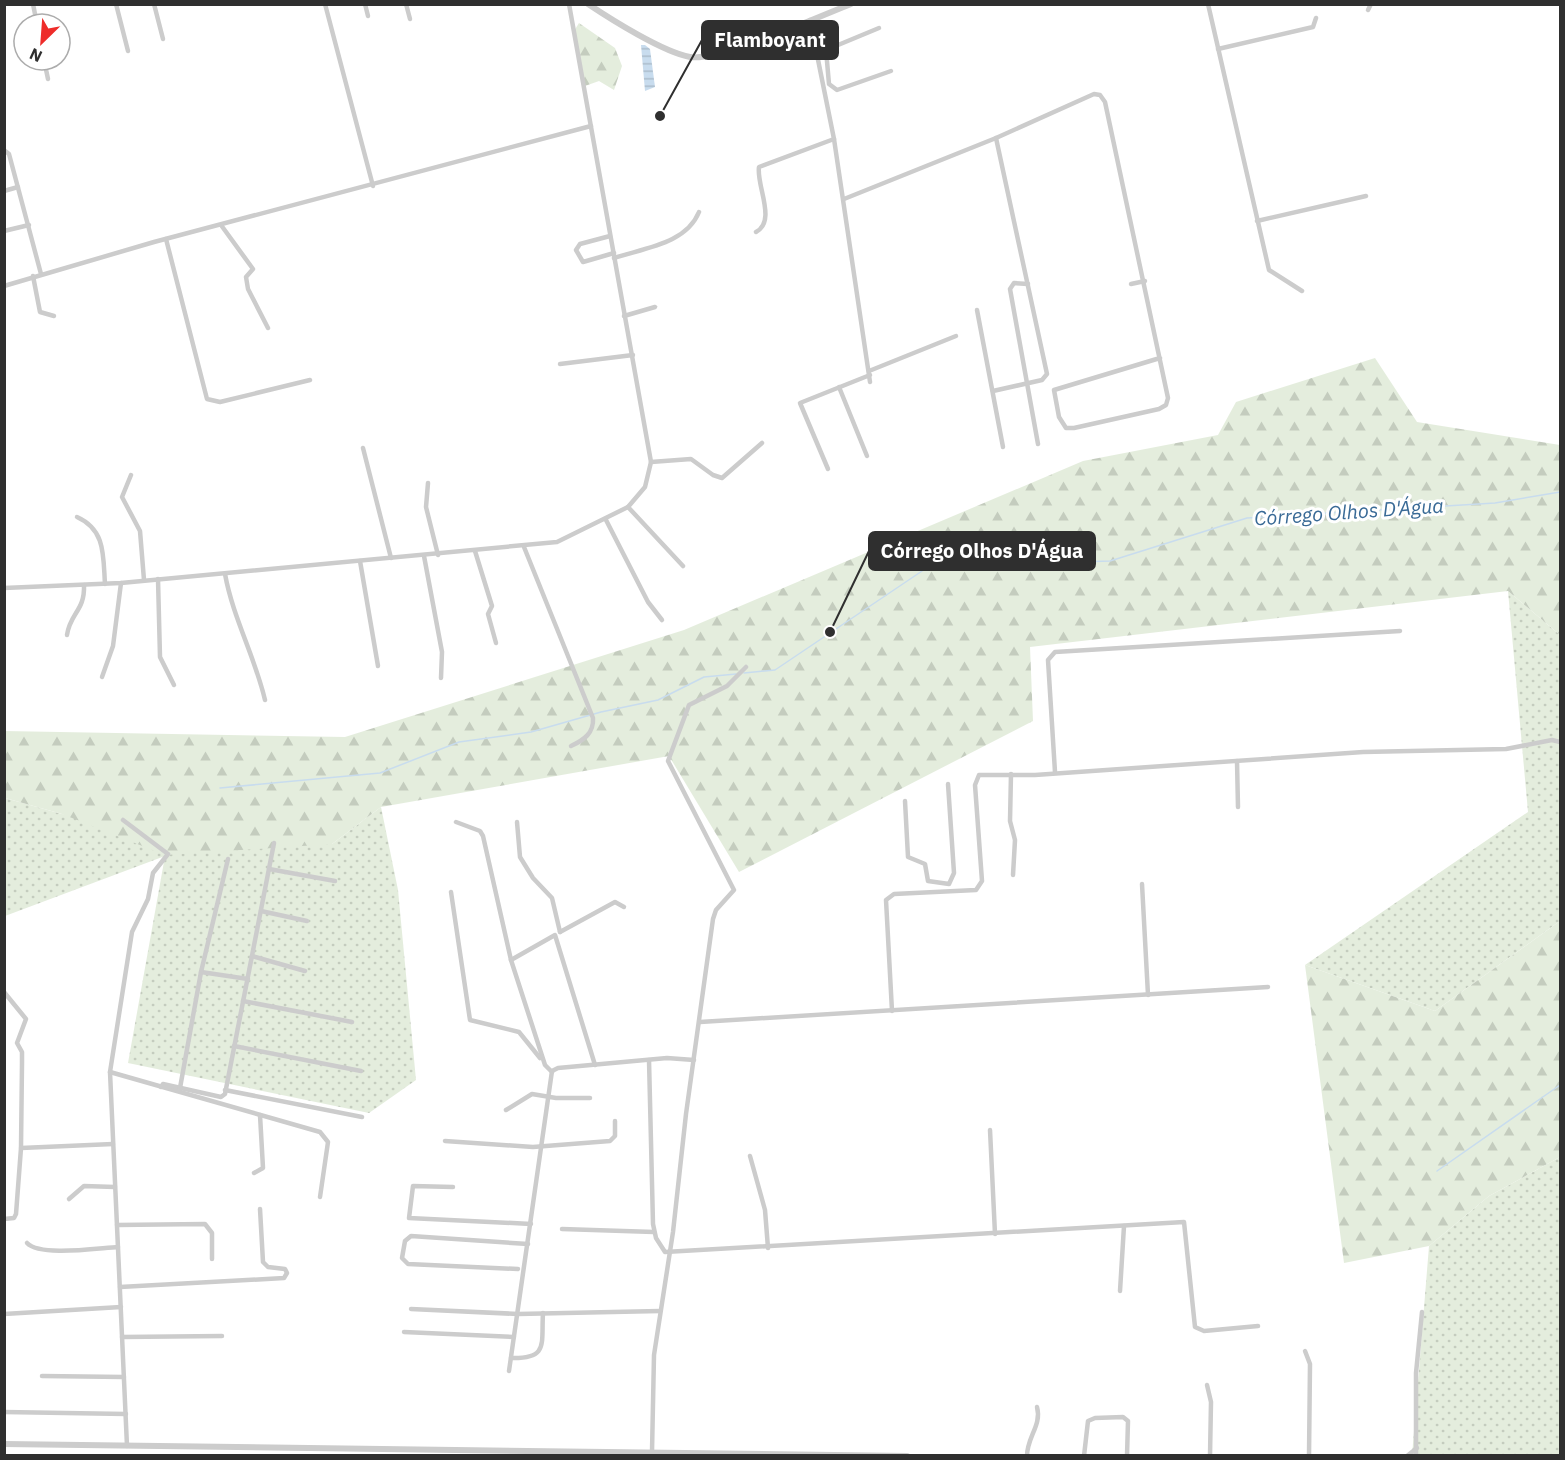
<svg xmlns="http://www.w3.org/2000/svg" width="1565" height="1460" font-family="'IBM Plex Sans',sans-serif">
	<style>
		.grass { fill: url(#grass-dots) }
		.forest { fill: url(#forest-firs) }
		.water { fill: url(#water-rules) }
		.lines { fill: none; stroke-linecap: round; stroke-linejoin: round }
		.stream { stroke: #c8dcee; stroke-width: 1.5 }
		.minor { stroke: #ccc; stroke-width: 4.5 }
		.tertiary { stroke: #ccc; stroke-width: 6 }
		.labels { text-anchor: middle; stroke-width: 6; stroke-linejoin: round; paint-order: stroke }
		.water-label { font-size: 20px; font-style: italic; fill: #396a96; stroke: #fff }
		.leader { fill: none; stroke: #2f2f2f; stroke-width: 2 }
		.callout-dot { fill: #2f2f2f; stroke: #fff; stroke-width: 2 }
		.callout { fill: #2f2f2f; stroke: #2f2f2f; stroke-width: 2 }
		.callout-label { font-size: 20px; text-anchor: middle; font-weight: bold; fill: #fff }
	</style>
	<defs>
		<pattern id="grass-dots" width="8" height="8" patternUnits="userSpaceOnUse" patternTransform="scale(1.5)"><rect width="8" height="8" fill="#e4eddd"/><path d="M2 2h.1M6 6h.1" fill="none" stroke="#c4ccbe" stroke-width="1.8" stroke-linecap="round"/></pattern>
		<pattern id="forest-firs" width="22" height="20" patternUnits="userSpaceOnUse" patternTransform="scale(1.5)"><rect width="22" height="20" fill="#e4eddd"/><path d="M5 1l3.5 6h-7zM16 11l3.5 6h-7z" fill="#c4ccbe"/></pattern>
		<pattern id="water-rules" width="6" height="5" patternUnits="userSpaceOnUse" patternTransform="scale(1.5)"><rect width="6" height="5" fill="#c8dcee"/><path d="M0 2.5h6" fill="none" stroke="#acbdcc"/></pattern>
	</defs>
	<rect width="100%" height="100%" fill="#fff"/>
	<g class="grass">
		<polygon points="1508,591 1560,635 1560,921 1435,1011 1305,965 1528,812"/>
		<polygon points="5,798 62,814 332,844 381,807 398,890 416,1080 369,1113 128,1063 165,856 5,916"/>
		<polygon points="1560,1157 1560,1455 1412,1456 1429,1246 1489,1196"/>
	</g>
	<g class="forest">
		<polygon points="579,23 615,48 622,66 614,90 599,81 585,86 574,31"/>
		<polygon points="1375,358 1417,422 1560,445 1560,635 1508,591 1030,647 1033,721 739,872 669,756 381,807 332,844 165,855 62,814 5,798 4,731 345,737 684,630 1083,461 1218,435 1236,402"/>
		<polygon points="1560,921 1560,1157 1489,1196 1429,1246 1344,1263 1305,965 1435,1011"/>
	</g>
	<polygon class="water" points="641,45 645,45 650,49 655,87 645,91"/>
	<g class="lines">
		<g class="stream">
			<polyline points="744,673 775,670 928,567 1110,561 1247,518 1495,503 1560,492"/>
			<polyline points="220,788 380,773 459,742 531,732 601,712 658,700 704,677 736,674"/>
			<polyline points="1437,1171 1560,1085"/>
		</g>
		<g class="minor">
			<polyline points="33,4 37,24"/>
			<polyline points="116,4 128,51"/>
			<polyline points="154,4 163,39"/>
			<polyline points="325,4 373,186"/>
			<polyline points="365,4 368,16"/>
			<polyline points="406,4 410,19"/>
			<polyline points="1208,4 1269,270 1302,291"/>
			<polyline points="1368,10 1371,4"/>
			<polyline points="810,20 834,139 870,382"/>
			<polyline points="879,28 826,50 829,84 837,90 891,71"/>
			<polyline points="1218,49 1313,27 1316,18"/>
			<polyline points="44,60 48,79"/>
			<polyline points="4,150 9,154 41,274"/>
			<polyline points="4,191 18,187"/>
			<polyline points="844,199 996,138 1094,94 1100,95 1105,102 1168,398 1166,405 1159,409 1074,428 1066,428 1059,417 1054,390 1160,358"/>
			<polyline points="1257,221 1366,196"/>
			<polyline points="221,225 253,269 246,277 248,289 268,328"/>
			<polyline points="4,231 29,225"/>
			<path d="M756 232C777 221 756 185 759 167L834 139"/>
			<polyline points="610,236 580,244 576,250 583,262 614,253"/>
			<polyline points="166,239 207,399 220,402 310,380"/>
			<path d="M614 258C644 248 686 244 699 212"/>
			<polyline points="33,276 40,312 54,316"/>
			<polyline points="1028,284 1014,283 1010,289 1038,444"/>
			<polyline points="1131,284 1145,281"/>
			<polyline points="4,286 154,242 591,126"/>
			<polyline points="977,310 1003,447"/>
			<polyline points="624,316 655,307"/>
			<polyline points="560,364 633,355"/>
			<polyline points="869,371 956,336"/>
			<polyline points="839,387 867,456"/>
			<polyline points="993,391 1042,380 1047,374 996,138"/>
			<polyline points="363,448 391,558"/>
			<polyline points="651,462 691,459 713,475 722,478 762,443"/>
			<polyline points="828,469 800,403 870,375"/>
			<polyline points="131,475 122,497 140,531 144,580"/>
			<polyline points="428,483 426,507 438,555"/>
			<polyline points="628,507 683,566"/>
			<path d="M77 517C106 530 103 556 105 584"/>
			<polyline points="606,520 648,602 662,620"/>
			<path d="M524 547 593 718C594 733 584 740 571 746"/>
			<polyline points="475,551 492,606 488,614 496,643"/>
			<polyline points="424,556 442,652 441,678"/>
			<polyline points="360,561 378,666"/>
			<path d="M225 574C233 618 255 657 265 700"/>
			<polyline points="158,579 160,657 174,685"/>
			<polyline points="4,588 121,583 557,542 628,507 645,487 651,462 569,4"/>
			<path d="M67 635C70 613 85 611 84 585"/>
			<polyline points="102,677 113,646 121,583"/>
			<polyline points="1237,761 1238,807"/>
			<polyline points="1055,772 1048,660 1055,652 1400,631"/>
			<polyline points="1011,774 1010,821 1015,840 1013,875"/>
			<polyline points="905,801 908,857 925,864 928,881 949,884 954,873 948,784"/>
			<polyline points="123,820 168,854 153,873 148,899 132,932 110,1072 127,1446"/>
			<polyline points="456,822 480,831 483,836 511,960 545,1065 552,1072"/>
			<polyline points="517,822 520,857 533,878 552,898 560,932"/>
			<polyline points="269,869 335,881"/>
			<polyline points="1142,884 1148,995"/>
			<polyline points="451,892 470,1020 519,1032 540,1058"/>
			<polyline points="261,911 307,921"/>
			<polyline points="560,932 615,902 624,907"/>
			<polyline points="252,956 305,971"/>
			<polyline points="511,960 555,935 595,1065"/>
			<polyline points="201,972 248,979"/>
			<polyline points="4,992 26,1019 17,1043 22,1052 22,1063 21,1148 16,1214 14,1218 4,1219"/>
			<polyline points="243,1001 352,1022"/>
			<polyline points="892,1011 886,900 894,894 976,890 982,881 975,785 979,775 1035,775 1363,752 1506,749 1552,740 1560,742"/>
			<polyline points="700,1022 1268,987"/>
			<polyline points="234,1046 361,1071"/>
			<polyline points="649,1060 653,1224 656,1238 665,1252 1184,1222 1195,1327 1204,1331 1258,1326"/>
			<polyline points="110,1072 320,1132 328,1142 320,1197"/>
			<polyline points="161,1087 163,1084 221,1097 225,1094 274,843"/>
			<polyline points="180,1088 201,972 228,859"/>
			<polyline points="225,1090 362,1117"/>
			<polyline points="506,1110 532,1094 556,1098 590,1098"/>
			<polyline points="990,1130 995,1234"/>
			<polyline points="445,1141 533,1147 610,1141 615,1136 615,1121"/>
			<polyline points="21,1148 113,1144"/>
			<polyline points="750,1156 765,1210 768,1248"/>
			<polyline points="254,1173 263,1168 260,1115"/>
			<polyline points="453,1187 413,1186 409,1218 531,1224"/>
			<polyline points="69,1199 84,1186 115,1187"/>
			<polyline points="117,1225 205,1224 212,1233 212,1259"/>
			<polyline points="562,1229 654,1232"/>
			<path d="M27 1243C40 1257 98 1248 118 1247"/>
			<polyline points="518,1269 408,1264 402,1258 405,1241 411,1236 528,1244"/>
			<polyline points="120,1287 284,1278 287,1273 285,1269 268,1267 263,1262 260,1209"/>
			<polyline points="1120,1291 1124,1226"/>
			<polyline points="411,1309 518,1314 660,1311"/>
			<polyline points="4,1314 121,1307"/>
			<polyline points="404,1332 514,1337"/>
			<polyline points="122,1337 222,1336"/>
			<polyline points="1305,1351 1310,1364 1309,1456"/>
			<path d="M511 1358C549 1359 541 1344 543 1313"/>
			<polyline points="509,1371 552,1071 558,1068 667,1058 694,1060"/>
			<polyline points="42,1376 124,1377"/>
			<polyline points="1207,1385 1211,1402 1210,1456"/>
			<polyline points="4,1412 126,1414"/>
			<polyline points="652,1452 654,1355 673,1232 686,1114 713,919 716,910 734,890 668,761 689,705 727,686 746,667"/>
			<path d="M1027 1456C1027 1437 1042 1425 1037 1407"/>
			<polyline points="1084,1456 1088,1421 1095,1418 1123,1417 1128,1421 1127,1456"/>
			<polyline points="1407,1456 1417,1448"/>
			<polyline points="1416,1456 1416,1373 1422,1312"/>
		</g>
		<g class="tertiary">
			<path d="M588 4C612 20 663 52 690 57 718 62 820 16 851 4"/>
			<polyline points="4,1444 907,1456"/>
		</g>
	</g>
	<g class="labels">
		<g class="water-label">
			<text transform="translate(1349 512) rotate(-4)" y="7">Córrego Olhos D'Água</text>
		</g>
	</g>
	<path class="leader" d="M660 116L702 40M830 632L869 551"/>
	<g class="callout-dot">
		<circle cx="660" cy="116" r="6"/>
		<circle cx="830" cy="632" r="6"/>
	</g>
	<g class="callout">
		<rect x="702" y="21" width="136" height="38" rx="6"/>
		<rect x="869" y="532" width="226" height="38" rx="6"/>
	</g>
	<g class="callout-label">
		<text x="770" y="47">Flamboyant</text>
		<text x="982" y="558">Córrego Olhos D'Água</text>
	</g>
	<rect width="1565" height="1460" fill="none" stroke="#2f2f2f" stroke-width="12"/>
	<g transform="translate(42 42) rotate(205)"><circle r="28" fill="#ffffff" stroke="#acacac" stroke-width="1.5"/>
	<path d="M0-4.5L10 22L0 15L-10 22Z" fill="#ee2c2a"/>
	<text y="-9" font-size="16" font-weight="bold" text-anchor="middle" fill="#2f2f2f">N</text>
	</g>
</svg>
